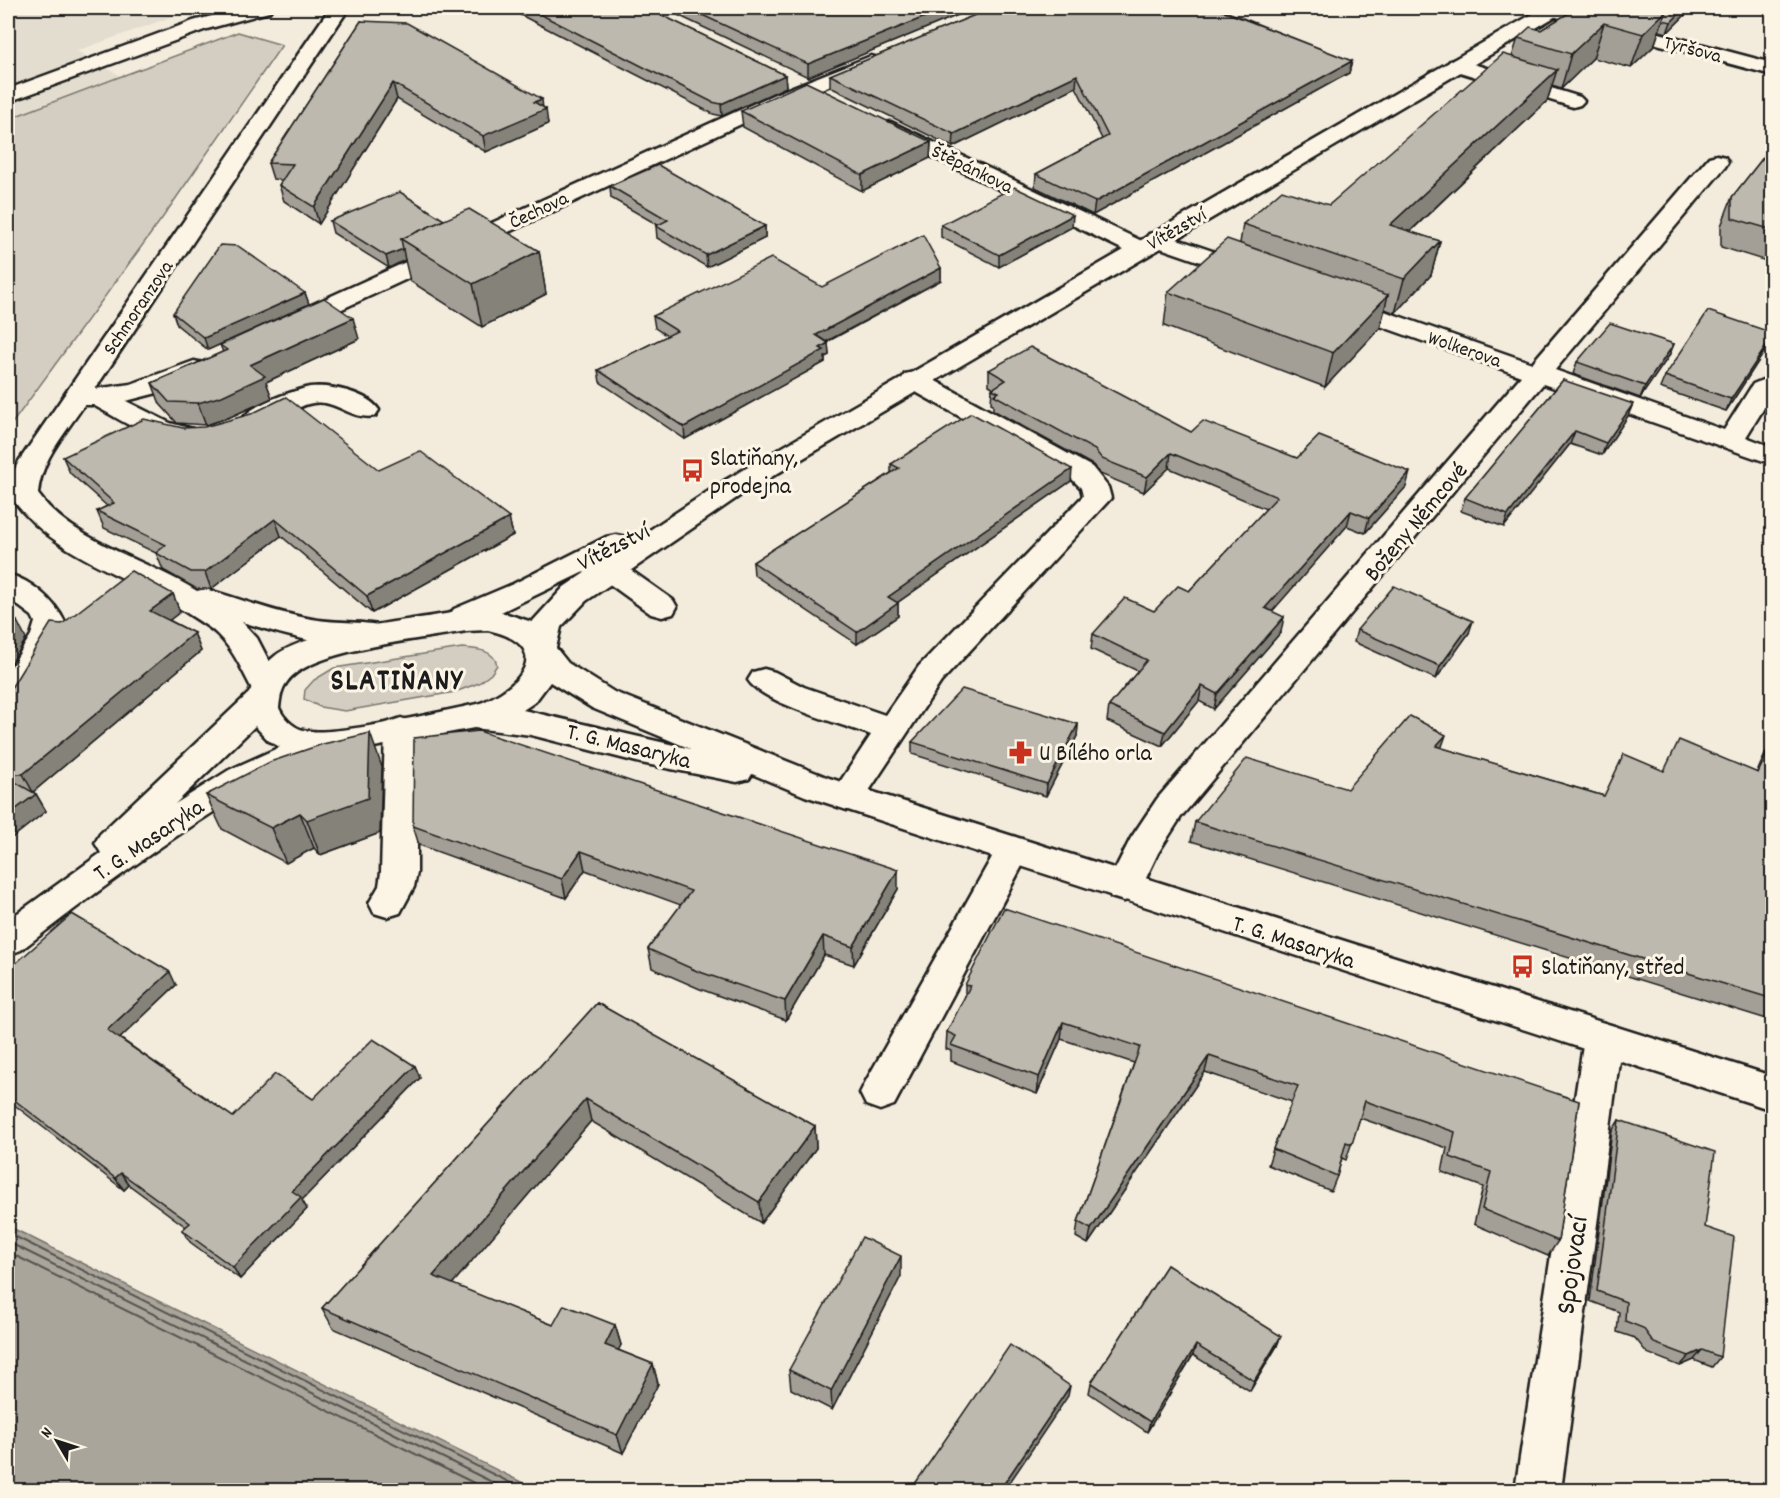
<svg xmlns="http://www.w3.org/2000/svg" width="1780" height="1498" font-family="Dekko,sans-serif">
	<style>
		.built { fill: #e3ddcf }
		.green { fill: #d3cec1; stroke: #78756e; stroke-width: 1.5 }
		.water { fill: #aaa59b; stroke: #716e68; stroke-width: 1.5 }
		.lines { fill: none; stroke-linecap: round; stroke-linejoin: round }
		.shore { stroke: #55534f; stroke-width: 2 }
		.minor-casing { stroke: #1c1c1c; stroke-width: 5 }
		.major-casing { stroke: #1c1c1c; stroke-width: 5 }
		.minor { fill: #fcf5e5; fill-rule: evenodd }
		.major { fill: #fcf5e5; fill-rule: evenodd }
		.wall { fill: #a39f96; stroke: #1c1c1c; stroke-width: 1.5 }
		.shaded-wall { fill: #85827a; stroke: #1c1c1c; stroke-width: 1.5 }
		.building { fill: #beb9ae; stroke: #1c1c1c; stroke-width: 1.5 }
		.labels { text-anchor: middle; stroke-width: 6; stroke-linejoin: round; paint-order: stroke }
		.far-street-label { font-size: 20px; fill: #1c1c1c; stroke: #fcf5e5 }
		.poi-label { font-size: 24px; fill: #1c1c1c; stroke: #fcf5e5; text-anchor: start }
		.street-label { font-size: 24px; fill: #1c1c1c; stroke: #fcf5e5 }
		.near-street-label { font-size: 28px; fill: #1c1c1c; stroke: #fcf5e5 }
		.district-label { font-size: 30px; font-weight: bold; letter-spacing: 1.5px; fill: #1c1c1c; stroke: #fcf5e5 }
	</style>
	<rect width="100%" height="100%" fill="#f3ecdd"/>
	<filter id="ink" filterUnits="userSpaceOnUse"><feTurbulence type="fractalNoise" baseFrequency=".0167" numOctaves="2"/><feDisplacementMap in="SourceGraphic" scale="12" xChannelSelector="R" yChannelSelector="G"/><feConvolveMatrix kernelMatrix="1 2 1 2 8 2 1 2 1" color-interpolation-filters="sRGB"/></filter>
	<g filter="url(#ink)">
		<polygon class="built" points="28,8 196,8 77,51 121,76 8,119 8,14"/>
		<g class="green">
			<polygon points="238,32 282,45 163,217 8,429 8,119"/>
			<path d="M462 648C475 649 494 649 497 665L491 674 479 683 455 692 345 711 320 707 304 699 305 690 314 680 334 668Z"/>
		</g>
		<polygon class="water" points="8,1226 527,1485 537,1490 8,1490"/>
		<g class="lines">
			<g class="shore">
				<polyline points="8,1233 525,1490"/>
				<polyline points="8,1242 508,1490"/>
				<polyline points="8,1252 488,1490"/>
			</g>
			<defs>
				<g id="minor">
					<polygon points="242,8 272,8 269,12 207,29 8,102 8,89 193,21"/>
					<path d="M330 8H349L95 389 131 384 194 361 203 363 207 369 203 375 161 392 126 401 170 423 193 429 197 435 193 441C160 449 121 419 93 405H84C65 434 41 459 38 494 74 543 147 559 197 591L205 589C241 599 275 613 312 619 338 624 366 620 391 628L395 635 391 642C347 655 285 635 242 622L257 638 283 688 278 696 267 699 256 696C243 674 236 652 217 634 209 626 197 620 187 613 128 574 50 556 10 495L12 475 19 461Z"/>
					<polygon points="1535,8 1565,8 1772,63 1772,75 1538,12"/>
					<polygon points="871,56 878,58 881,62 878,66 789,102 301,328 292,331 283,328 279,323 283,318 775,94"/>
					<polygon points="1457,59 1580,97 1584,101 1580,105 1573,107 1450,69 1447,65 1450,61"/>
					<polygon points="891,122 1148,244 1152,249 1148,254 1132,254 883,133 880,128 883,123"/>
					<polygon points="1717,155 1725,157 1728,162 1725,167 1555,370 1724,430 1753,384 1772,376 1772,395 1746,437 1772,447 1772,464 1543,384 1181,817 1158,853 1137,897 1124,901 1111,897 1106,887 1131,838 1157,799 1521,376 1332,309 1329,304 1332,299 1341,297 1350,299 1532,363 1709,157"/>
					<polygon points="1157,232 1259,267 1262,272 1259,277 1250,279 1149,244 1145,239 1149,234"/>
					<path d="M914 372 923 374 1092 467 1108 487 1111 498 941 682 859 806 847 810 835 806 830 797 871 735C844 725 762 703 748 680L753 672 764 669 775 672 804 687 885 715 919 666 1083 496 1081 488 1072 479 905 386 901 380 905 374Z"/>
					<path d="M310 387C330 385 367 392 379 410L375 416C352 421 336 399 313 403 288 407 269 433 243 427L240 421C251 404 290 392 310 387Z"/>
					<polygon points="581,553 615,559 673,600 677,607 673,614 662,617 651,614 597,575 571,570 566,563 571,556"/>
					<path d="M8 574C32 581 54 600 65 622L61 635 19 705 8 708V672L31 635 35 622 32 616 8 598Z"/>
					<polygon points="401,718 413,722 417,730 417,872 414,887 400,913 387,917 374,913 369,903 379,886 381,872 385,730 389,722"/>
					<polygon points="1013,838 1025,841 1030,851 894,1105 880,1110 866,1105 860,1093 866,1081 1001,841"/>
					<polygon points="1603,1023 1617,1027 1622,1039 1561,1490 1515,1490 1584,1039 1589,1027"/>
				</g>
				<path id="major" d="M1543 8H1566L1563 12 744 493 586 601 561 627 556 648 568 663 614 692 829 778 1772 1076V1110L805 796 752 774 749 779 737 782 641 763 531 735 474 728 332 755H313C306 766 250 790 234 799 160 845 89 897 21 950L8 955V920L101 853 95 843 100 834 249 693C256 679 262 666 275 656 308 630 408 621 451 613L454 609 513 584 606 537 616 535 626 537 630 543 724 481ZM592 568 564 587 532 622 501 612ZM488 630C555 645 523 687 478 704 442 711 333 738 303 730 292 727 283 717 279 708 280 699 281 689 287 682 310 649 425 639 466 631ZM550 682 592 708 691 749 523 710 535 702ZM255 726 269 741 280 747 229 770 175 804Z"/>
			</defs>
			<use href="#minor" class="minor-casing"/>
			<use href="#major" class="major-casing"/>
			<use href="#minor" class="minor"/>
			<use href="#major" class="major"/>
		</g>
		<g class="wall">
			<polygon points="507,8 647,8 785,75 786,87 722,116 713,114"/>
			<polygon points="663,8 975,8 808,77"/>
			<polygon points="992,8 1223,8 1220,9 1352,61 1349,73 1093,215 1035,187 1036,174 1102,139 1076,87 953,147 830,87 830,75"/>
			<polygon points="1444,8 1468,8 1458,13"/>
			<polygon points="1577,8 1692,8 1667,33 1659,31 1654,46 1631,68 1593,58 1561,89 1552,86 1547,101 1410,232 1440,241 1431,275 1395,313 1385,309 1380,328 1325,387 1164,326 1168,292 1240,243 1243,224 1329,205 1512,57 1518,38 1541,30"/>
			<polygon points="361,21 543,107 548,124 486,152 397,99 319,224 284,201 279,185 282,180 273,179 268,163"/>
			<polygon points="741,111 931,142 930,158 862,191 743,127"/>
			<polygon points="1773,145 1773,252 1766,261 1721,247 1721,226 1732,197"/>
			<polygon points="610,186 765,226 765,238 707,267 657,238 656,226 658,225 611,198"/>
			<polygon points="444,220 539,251 546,294 482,327 410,281 405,260 389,268 333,233 330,221"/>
			<polygon points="941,225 1072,227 999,267 941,237"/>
			<polygon points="941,268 941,280 827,342 828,343 829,355 825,357 825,362 685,439 600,382 598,370 667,336 655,328 653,316"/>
			<polygon points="305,293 309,304 208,350 177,325 173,313"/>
			<polygon points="1773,333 1773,337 1769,345 1726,411 1660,388 1665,376"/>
			<polygon points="359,339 266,382 272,398 230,417 206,425 177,423 160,404 152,383 223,352 220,345"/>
			<polygon points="1674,344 1669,356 1640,398 1573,374 1577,362"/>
			<polygon points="989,370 1191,432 1297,458 1406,487 1365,533 1347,526 1272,611 1281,632 1214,709 1199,701 1162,746 1107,721 1109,706 1138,671 1091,649 1093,634 1154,611 1189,591 1266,509 1169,468 1144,492 1100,474 1093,465 993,410 993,404 991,403 992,389 994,388 989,385"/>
			<polygon points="1563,380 1628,416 1602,455 1570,444 1504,527 1461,511 1465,498"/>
			<polygon points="63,457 379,470 509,518 513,535 372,613 281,536 211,589 197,589 163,570 156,553 104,528 97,511 107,506 70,473"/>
			<polygon points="891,464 1071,481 897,603 898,603 898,616 857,644 754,575 753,562 891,473"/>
			<polygon points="173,594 180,612 169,620 194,633 201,651 33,792 36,794 46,811 8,841 8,689 11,688 62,624"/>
			<polygon points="1357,630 1469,633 1436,679 1354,642"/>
			<polygon points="1078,724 1077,736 1046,796 912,754 912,742"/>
			<polygon points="1773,737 1773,1021 1191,841 1195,822 1347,789 1441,748 1604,796 1664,771 1757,772"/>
			<polygon points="382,767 380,833 320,855 314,848 286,863 222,829 206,795"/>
			<polygon points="413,826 898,889 854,965 824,955 786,1020 700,989 652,968 648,949 681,905 585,870 566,898 419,845"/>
			<polygon points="8,970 176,985 120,1038 233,1117 313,1099 415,1066 420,1078 302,1200 307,1209 240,1279 190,1242 182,1230 186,1227 129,1185 124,1190 8,1100"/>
			<polygon points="965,985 1579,1101 1558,1241 1548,1256 1474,1224 1483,1187 1442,1172 1447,1148 1360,1118 1346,1160 1342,1158 1337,1176 1331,1191 1268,1165 1273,1149 1292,1102 1205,1072 1088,1244 1076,1237 1078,1222 1134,1063 1061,1039 1037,1094 951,1061 951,1051 946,1049 947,1032 965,997"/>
			<polygon points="597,1003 815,1126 816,1148 761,1223 591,1121 452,1284 553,1325 615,1325 621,1345 618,1350 653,1364 658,1384 623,1453 333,1328 322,1308"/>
			<polygon points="1619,1120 1705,1227 1720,1357 1712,1367 1694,1360 1680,1366 1647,1353 1635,1338 1617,1332 1619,1312 1590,1301 1612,1131"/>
			<polygon points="1167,1265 1277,1346 1250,1391 1193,1355 1147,1432 1089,1393 1091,1383"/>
			<polygon points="901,1276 832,1410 791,1389 789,1370"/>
		</g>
		<g class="shaded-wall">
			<polygon points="947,8 975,8 808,77 808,64"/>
			<polygon points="1460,8 1468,8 1458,13"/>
			<polygon points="1685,8 1692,8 1667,33 1671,22"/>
			<polygon points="1666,11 1654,46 1631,68 1643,34"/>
			<polygon points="1604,23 1593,58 1561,89 1571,54"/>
			<polygon points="1352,61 1349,73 1093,215 1095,202"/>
			<polygon points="1557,70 1547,101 1382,258 1390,225"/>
			<polygon points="785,75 786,87 722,116 721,104"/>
			<polygon points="1077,75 1076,87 953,147 954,134"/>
			<polygon points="393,83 397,99 319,224 314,207"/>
			<polygon points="542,99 543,110 546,109 548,124 486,152 483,136 534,102"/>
			<polygon points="931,142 930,158 862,191 862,175"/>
			<polygon points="1073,215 1072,227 999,267 999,255"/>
			<polygon points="765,226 765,238 707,267 706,255"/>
			<polygon points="1440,241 1431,275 1395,313 1404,279"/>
			<polygon points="1773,246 1773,252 1766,261"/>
			<polygon points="403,249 405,260 389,268 386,256"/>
			<polygon points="539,251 546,294 482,327 473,284"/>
			<polygon points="941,268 941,280 816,347 816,335"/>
			<polygon points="305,293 309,304 208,350 204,338"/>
			<polygon points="1388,295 1380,328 1325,387 1333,353"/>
			<polygon points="353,318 359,339 266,382 272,398 230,417 206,425 198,403 250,365"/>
			<polygon points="1773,336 1769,345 1726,411 1731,399"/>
			<polygon points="828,343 829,355 825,357 825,362 685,439 684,427"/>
			<polygon points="1674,344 1669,356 1640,398 1645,386"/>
			<polygon points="1633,404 1628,416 1602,455 1606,443"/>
			<polygon points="1575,431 1570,444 1504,527 1508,515"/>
			<polygon points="1171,453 1169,468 1144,492 1147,477"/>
			<polygon points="1072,469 1071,481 888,609 888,597"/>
			<polygon points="1410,472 1406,487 1365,533 1369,518"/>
			<polygon points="1351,511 1347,526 1262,623 1265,608"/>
			<polygon points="509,518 513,535 372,613 367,596"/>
			<polygon points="275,519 281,536 211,589 205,572"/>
			<polygon points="173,594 180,612 158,629 150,611"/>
			<polygon points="898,603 898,616 857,644 857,632"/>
			<polygon points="1284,617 1281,632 1214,709 1217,694"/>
			<polygon points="17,621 26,639 8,669 8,636"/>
			<polygon points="1473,621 1469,633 1436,679 1440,666"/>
			<polygon points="194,633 201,651 33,792 23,774"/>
			<polygon points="1202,686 1199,701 1162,746 1165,732"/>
			<polygon points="1078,724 1077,736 1046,796 1047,784"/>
			<polygon points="370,733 382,767 380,833 320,855 307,820"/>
			<polygon points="1446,735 1439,755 1436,746"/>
			<polygon points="36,794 46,811 8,841 8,815"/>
			<polygon points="300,813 314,848 286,863 271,828"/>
			<polygon points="581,851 585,870 566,898 562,879"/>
			<polygon points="898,870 898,889 854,965 853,947"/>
			<polygon points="823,936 824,955 786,1020 785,1001"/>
			<polygon points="170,972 176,985 115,1043 107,1030"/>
			<polygon points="1063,1022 1061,1039 1037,1094 1039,1077"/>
			<polygon points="1209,1056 1205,1072 1088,1244 1091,1229"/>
			<polygon points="415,1066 420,1078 302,1200 307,1209 240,1279 233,1267 292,1191"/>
			<polygon points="586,1099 591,1121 442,1296 433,1276"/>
			<polygon points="815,1126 816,1148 761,1223 759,1202"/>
			<polygon points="121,1173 129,1185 124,1190 115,1178"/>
			<polygon points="901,1256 901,1276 832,1410 831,1391"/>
			<polygon points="615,1325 621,1345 611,1365 605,1345"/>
			<polygon points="1281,1336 1277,1346 1250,1391 1254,1381"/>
			<polygon points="1196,1345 1193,1355 1147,1432 1150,1422"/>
			<polygon points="1702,1350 1694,1360 1680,1366 1689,1356"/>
			<polygon points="653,1364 658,1384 623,1453 617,1435"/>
			<polygon points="1070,1386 1068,1396 1004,1491 999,1491"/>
		</g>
		<g class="building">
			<polygon points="528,8 647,8 785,75 721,104 712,102"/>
			<polygon points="687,8 947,8 808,64"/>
			<polygon points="992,8 1215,8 1352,61 1095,202 1036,174 1108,136 1077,75 954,134 830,75"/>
			<polygon points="1577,8 1651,8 1666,11 1643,34 1604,23 1571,54 1518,38 1530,27 1541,30"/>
			<polygon points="1651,8 1685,8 1671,22 1663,20 1666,11"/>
			<polygon points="361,21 407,23 542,99 534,102 546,109 483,136 393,83 314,207 279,185 293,164 268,163"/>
			<polygon points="1503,54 1557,70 1390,225 1440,241 1404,279 1243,224 1282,190 1329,205"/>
			<polygon points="806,82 931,142 862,175 741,111"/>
			<polygon points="1773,145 1773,230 1732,218 1732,197"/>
			<polygon points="658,165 765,226 706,255 656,226 668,220 610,186"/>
			<polygon points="1014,187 1073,215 999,255 941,225"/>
			<polygon points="400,192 444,220 401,239 403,249 386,256 330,221"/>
			<polygon points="469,209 539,251 473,284 401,239"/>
			<polygon points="923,235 941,268 816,335 828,343 820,348 824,350 684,427 598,370 677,331 653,316 771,258 822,287"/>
			<polygon points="1227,239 1388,295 1333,353 1168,292"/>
			<polygon points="220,245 238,246 305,293 204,338 173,313"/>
			<polygon points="324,298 353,318 250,365 265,376 222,396 198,403 169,402 152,383 227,350 220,345"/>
			<polygon points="1708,311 1773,333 1773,336 1731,399 1665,376"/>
			<polygon points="1610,323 1674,344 1645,386 1577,362"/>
			<polygon points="1030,347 1191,432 1203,421 1297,458 1319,436 1410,472 1369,518 1351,511 1265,608 1284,617 1217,694 1202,686 1165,732 1109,706 1147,660 1093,634 1125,598 1154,611 1178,586 1189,591 1277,497 1171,453 1147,477 1102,459 1095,450 994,395 999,392 992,389 1006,380 989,370"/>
			<polygon points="1563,380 1633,404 1606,443 1575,431 1508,515 1465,498"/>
			<polygon points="286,397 379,470 420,451 509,518 367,596 275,519 205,572 191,572 156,553 166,545 97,511 114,503 63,457 144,419 183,428 204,427 251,414"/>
			<polygon points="971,413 1072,469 888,597 898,603 857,632 753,562 899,468 891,464"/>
			<polygon points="131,571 173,594 150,611 194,633 23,774 8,774 8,689 11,688 51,623 62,624"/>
			<polygon points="1394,586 1473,621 1440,666 1357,630"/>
			<polygon points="8,620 17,621 8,636"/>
			<polygon points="962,689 1078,724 1047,784 912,742"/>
			<polygon points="1410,716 1446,735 1436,746 1604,796 1624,754 1664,771 1679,740 1758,773 1773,741 1773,999 1195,822 1247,758 1347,789"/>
			<polygon points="479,731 898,870 853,947 823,936 785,1001 697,971 648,949 691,891 581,851 562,879 413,826 414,738"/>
			<polygon points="370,733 368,798 307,820 300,813 271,828 206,795 270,762 323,744"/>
			<polygon points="8,778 36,794 8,815"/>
			<polygon points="1004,908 1579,1101 1558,1241 1482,1209 1491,1172 1450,1157 1455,1132 1365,1101 1352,1144 1346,1142 1337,1176 1273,1149 1298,1086 1209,1056 1091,1229 1078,1222 1140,1047 1063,1022 1039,1077 951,1045 956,1036 947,1032 970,986 965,985"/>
			<polygon points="72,914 170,972 107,1030 233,1117 275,1074 313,1099 373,1039 415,1066 292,1191 301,1197 233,1267 182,1230 190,1223 121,1173 115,1178 8,1095 8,970"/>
			<polygon points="597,1003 815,1126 759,1202 586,1099 433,1276 553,1325 564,1305 615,1325 605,1345 653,1364 617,1435 322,1308"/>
			<polygon points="1619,1120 1715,1152 1705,1227 1734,1237 1720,1357 1702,1350 1689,1356 1654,1343 1643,1328 1625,1321 1626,1302 1597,1291"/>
			<polygon points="862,1237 901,1256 831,1391 789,1370"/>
			<polygon points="1167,1265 1281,1336 1254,1381 1196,1345 1150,1422 1091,1383"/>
			<polygon points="1010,1345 1070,1386 999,1491 910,1491"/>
		</g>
	</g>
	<defs>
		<symbol id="bus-bare" viewBox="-9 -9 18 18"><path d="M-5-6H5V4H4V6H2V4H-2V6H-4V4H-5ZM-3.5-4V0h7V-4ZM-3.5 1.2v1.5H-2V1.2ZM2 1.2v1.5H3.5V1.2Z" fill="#c8321e" stroke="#fcf5e5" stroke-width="2.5" paint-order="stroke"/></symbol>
		<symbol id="pharmacy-bare" viewBox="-9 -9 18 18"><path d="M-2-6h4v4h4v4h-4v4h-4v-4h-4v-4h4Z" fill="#c8321e" stroke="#fcf5e5" stroke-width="2.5" paint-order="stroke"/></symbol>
	</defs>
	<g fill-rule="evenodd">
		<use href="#bus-bare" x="676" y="454" width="33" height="33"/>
		<use href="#pharmacy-bare" x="1004" y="736" width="33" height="33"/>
		<use href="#bus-bare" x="1506" y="950" width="33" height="33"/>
	</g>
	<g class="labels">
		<g class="far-street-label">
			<text transform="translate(1693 48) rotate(15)" y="7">Tyršova</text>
			<text transform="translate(973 168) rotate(26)" y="7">Štěpánkova</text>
			<text transform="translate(538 209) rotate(-25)" y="7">Čechova</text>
			<text transform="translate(1176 228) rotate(-30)" y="7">Vítězství</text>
			<text transform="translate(137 307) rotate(-56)" y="7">Schmoranzova</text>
			<text transform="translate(1465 348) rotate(19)" y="7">Wolkerova</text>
		</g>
		<g class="poi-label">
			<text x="710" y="465">Slatiňany,<tspan x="710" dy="28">prodejna</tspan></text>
			<text x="1039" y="760">U Bílého orla</text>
			<text x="1541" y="974">Slatiňany, střed</text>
		</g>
		<g class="street-label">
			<text transform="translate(1415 521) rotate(-50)" y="8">Boženy Němcové</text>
			<text transform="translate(613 546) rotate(-27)" y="8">Vítězství</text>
			<text transform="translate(629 745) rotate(14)" y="8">T. G. Masaryka</text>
			<text transform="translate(148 839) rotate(-34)" y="8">T. G. Masaryka</text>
			<text transform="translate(1294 941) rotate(18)" y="8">T. G. Masaryka</text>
		</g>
		<g class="near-street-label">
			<text transform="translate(1570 1265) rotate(-82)" y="10">Spojovací</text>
		</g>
		<g class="district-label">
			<text x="397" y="689">SLATIŇANY</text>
		</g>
	</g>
	<rect width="1780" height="1498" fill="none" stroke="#fcf5e5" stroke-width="30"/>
	<rect x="15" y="15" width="1750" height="1468" fill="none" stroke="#1c1c1c" stroke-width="2" filter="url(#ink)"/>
	<g transform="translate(57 1441) rotate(309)" stroke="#fcf5e5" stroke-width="4.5" paint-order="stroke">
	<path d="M0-4.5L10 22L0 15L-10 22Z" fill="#1c1c1c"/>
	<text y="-9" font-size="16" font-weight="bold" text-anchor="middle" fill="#1c1c1c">N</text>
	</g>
</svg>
